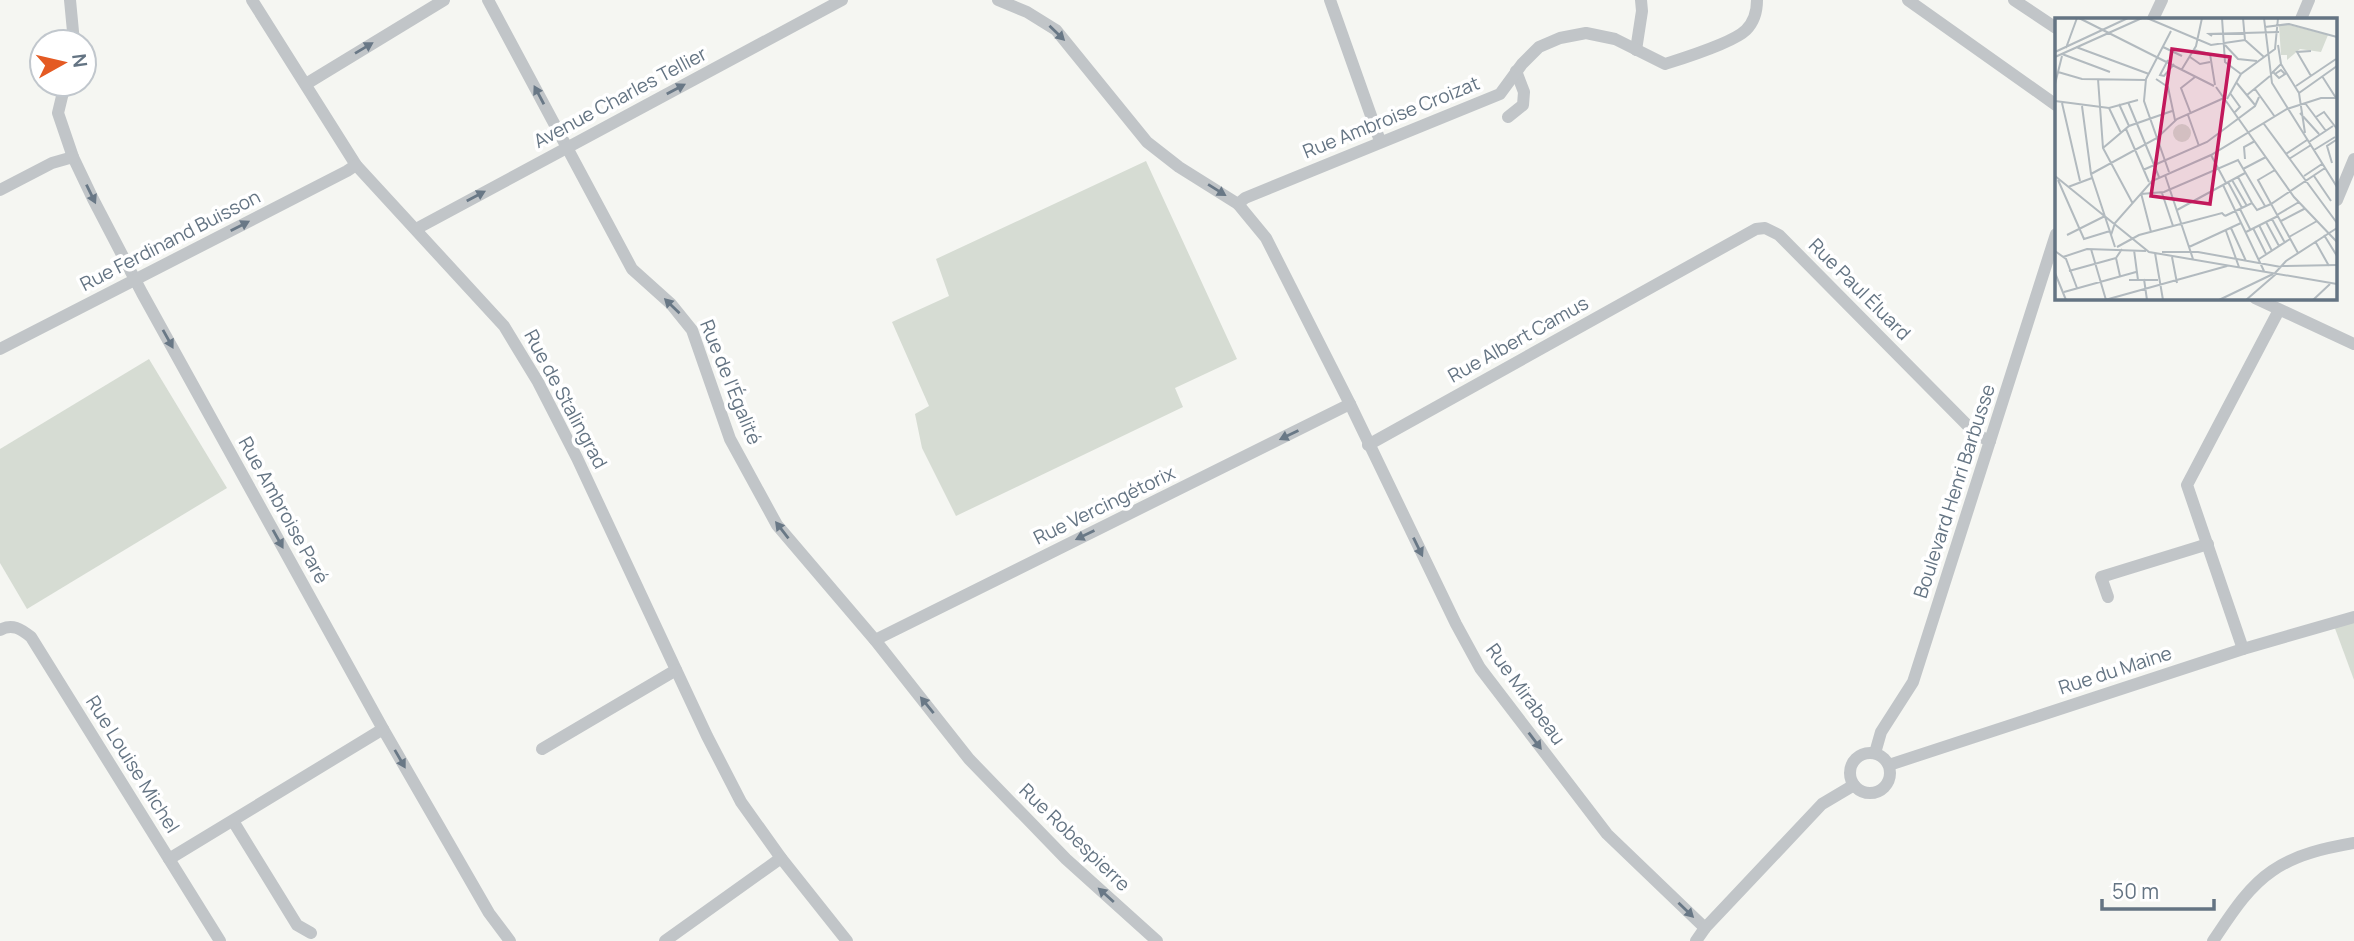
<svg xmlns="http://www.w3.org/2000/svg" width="2354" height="941" font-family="Manrope,sans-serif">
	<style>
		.green { fill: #d6dcd3 }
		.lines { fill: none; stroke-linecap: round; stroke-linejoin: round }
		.minor { stroke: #c1c5c8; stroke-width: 12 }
		.oneway { fill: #697886 }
		.labels { text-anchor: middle; stroke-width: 7; stroke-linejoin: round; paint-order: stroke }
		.street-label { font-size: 19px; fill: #647483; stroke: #fff }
		.inset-road { fill: none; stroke: #b2babf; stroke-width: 2 }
		.view { fill: #c2185b; fill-opacity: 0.15; stroke: #c2185b; stroke-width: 3.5 }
		.inset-edge { fill: none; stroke: #647483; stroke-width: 3.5 }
	</style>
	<rect width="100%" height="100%" fill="#f5f6f2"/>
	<g class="green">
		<polygon points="1146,161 1237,359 1175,388 1183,407 956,516 922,448 915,414 929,406 892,322 949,296 936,259"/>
		<polygon points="149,359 227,488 27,609 0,563 0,449"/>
		<polygon points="2354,618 2354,680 2333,623"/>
	</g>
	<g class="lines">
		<g class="minor">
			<polyline points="70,0 74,42"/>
			<polyline points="252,0 356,165 504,326 538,382 577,458 707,736 741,802 781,858 847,941"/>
			<polyline points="488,0 632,269 671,304 692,330 730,439 777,525 875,640 969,759 1066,859 1157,941"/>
			<polyline points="998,0 1027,12 1056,30 1147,142 1179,167 1238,204 1266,238 1350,404 1456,624 1480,668 1607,834 1705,928"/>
			<polyline points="1330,0 1380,141"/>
			<polyline points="1908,0 2056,105"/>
			<polyline points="2014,0 2056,28"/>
			<polyline points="2153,19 2162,0"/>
			<polyline points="2301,19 2309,0"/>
			<polyline points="1636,50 1642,11 1641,0"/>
			<polyline points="65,84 58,113 73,157 93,199 142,293 383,729 489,913 510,941"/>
			<polyline points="306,84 444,0"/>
			<polyline points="1508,117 1523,105 1524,92 1516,71"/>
			<polyline points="0,190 52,163 73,157"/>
			<polyline points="2335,199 2337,200 2354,159"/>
			<path d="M1238 204 1245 198 1500 94 1522 64 1539 47 1560 38 1586 33 1615 39 1665 64C1684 58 1733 43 1746 30 1754 22 1757 11 1757 0"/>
			<polyline points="416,229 842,0"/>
			<polyline points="2255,298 2354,344"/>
			<polyline points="0,349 347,171 356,165"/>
			<polyline points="1368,445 1756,229 1765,228 1779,235 1977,435 1990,441"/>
			<polyline points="2108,597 2101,577 2208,544"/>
			<path d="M0 630C12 623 21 629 31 637L220 941"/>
			<polyline points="875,640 1350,404"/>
			<polyline points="2243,649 2187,485 2279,310"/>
			<polyline points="542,749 676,670"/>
			<circle cx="1870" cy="773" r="20"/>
			<polyline points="1875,753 1881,732 1913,682 2056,234"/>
			<polyline points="1889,765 2243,649 2354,617"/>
			<polyline points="233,821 297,925 311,933"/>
			<polyline points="169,859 383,729"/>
			<polyline points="665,941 781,858"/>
			<polyline points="1696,941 1705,928 1822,804 1854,785"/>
			<path d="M2213 941C2230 916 2247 888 2272 871 2296 854 2326 848 2354 843"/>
		</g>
	</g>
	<defs><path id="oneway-solid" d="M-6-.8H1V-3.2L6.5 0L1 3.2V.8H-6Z" transform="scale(1.75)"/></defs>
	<g class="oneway">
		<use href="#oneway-solid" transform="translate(1057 33) rotate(44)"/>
		<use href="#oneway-solid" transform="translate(364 48) rotate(-31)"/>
		<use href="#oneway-solid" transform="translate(676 89) rotate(-28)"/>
		<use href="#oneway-solid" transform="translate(539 95) rotate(-118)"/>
		<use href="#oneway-solid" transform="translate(1217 190) rotate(32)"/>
		<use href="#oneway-solid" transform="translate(91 194) rotate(64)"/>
		<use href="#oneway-solid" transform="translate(476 196) rotate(-28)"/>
		<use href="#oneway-solid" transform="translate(240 226) rotate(-27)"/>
		<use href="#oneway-solid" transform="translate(672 306) rotate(-136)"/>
		<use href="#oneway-solid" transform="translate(168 339) rotate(61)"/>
		<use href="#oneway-solid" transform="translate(1289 435) rotate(154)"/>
		<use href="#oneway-solid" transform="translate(782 530) rotate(-128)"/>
		<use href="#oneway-solid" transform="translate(1085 535) rotate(154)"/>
		<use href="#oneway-solid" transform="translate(278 539) rotate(61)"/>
		<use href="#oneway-solid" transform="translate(1418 547) rotate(64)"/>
		<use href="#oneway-solid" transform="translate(927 705) rotate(-129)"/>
		<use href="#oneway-solid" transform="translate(1535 741) rotate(53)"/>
		<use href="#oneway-solid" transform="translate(400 759) rotate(60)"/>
		<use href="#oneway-solid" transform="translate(1106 895) rotate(-138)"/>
		<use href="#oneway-solid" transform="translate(1686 910) rotate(44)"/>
	</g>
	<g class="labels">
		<g class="street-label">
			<text transform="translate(620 97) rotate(-28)" y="7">Avenue Charles Tellier</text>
			<text transform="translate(1391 117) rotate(-22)" y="7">Rue Ambroise Croizat</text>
			<text transform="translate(170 240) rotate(-27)" y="7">Rue Ferdinand Buisson</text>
			<text transform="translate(1860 289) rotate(45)" y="7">Rue Paul Éluard</text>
			<text transform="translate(1518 339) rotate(-29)" y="7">Rue Albert Camus</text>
			<text transform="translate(731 382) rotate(68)" y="7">Rue de l'Égalité</text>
			<text transform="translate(566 399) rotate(62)" y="7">Rue de Stalingrad</text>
			<text transform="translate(1954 491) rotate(-72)" y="7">Boulevard Henri Barbusse</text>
			<text transform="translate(1104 505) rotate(-26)" y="7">Rue Vercingétorix</text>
			<text transform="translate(284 510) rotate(61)" y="7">Rue Ambroise Paré</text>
			<text transform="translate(2115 670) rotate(-18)" y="7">Rue du Maine</text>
			<text transform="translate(1526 694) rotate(54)" y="7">Rue Mirabeau</text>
			<text transform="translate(133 764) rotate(58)" y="7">Rue Louise Michel</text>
			<text transform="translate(1075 837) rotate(44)" y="7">Rue Robespierre</text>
		</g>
	</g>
	<g transform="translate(2055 18)">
		<rect width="282" height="282" fill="#f5f6f2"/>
		<path d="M231 6 273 17 266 34 245 31 232 42V37H226L224 8ZM118 115a9 9 0 1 1 18 0a9 9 0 1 1-18 0Z" fill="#d6dcd3"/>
		<path class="inset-road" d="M24 0 159 68M92 0 156 27 190 22M148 0H173M167 0 170 44 186 56M188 0 190 22 209 39M209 0 217 65 282 169M210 9 234 6 282 19M157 18 154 16 224 14M170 27 183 41 202 43M21 29 94 56M108 29 127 38M11 30 22 0M139 32 155 36 160 67M0 34 73 0M7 36 55 54M0 39 87 0M135 39 145 46 155 44M113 42 105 57 109 58 119 46M226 46 244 75 250 115M127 51 141 28 147 0M218 53V54L224 60 230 56 226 52 220 56M3 54 27 61 91 62M216 56 226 46 223 27M256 58 242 34 256 33M267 58 281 80M43 61 48 130 78 186M101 61 113 69 120 102M181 64 200 87M0 66 7 38M241 68 281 41M161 69 239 179 282 224M200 71 220 99M175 75 185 89 180 94M244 75 282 48M192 77 215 58M172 81 186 56 220 31 223 0M0 83 54 90 83 82M73 84 104 159M7 85 25 163M250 85 271 113M64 86 74 108M27 88 36 156 60 229M54 90 66 115M245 95 264 116M136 96 126 70 140 59M133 97 144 128M261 99 269 94 282 111M209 106 282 205M71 111 94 164M254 124 278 108M48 130 74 108 117 93M259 132 280 119M231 136 252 122M156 137 171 165M190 141 189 129 200 123M234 141 256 127M277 145 272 128 281 122M188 151 211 139M88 152 152 124 200 88 204 79M220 152 203 162 243 235M114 154 89 83 91 61 116 13M36 156 102 120 122 101 169 80M110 157 138 241M0 158 94 234 282 266M249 158 267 146M259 158 276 183M183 159 197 185M3 162 29 221 55 213M177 162 192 188M173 164 187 190M168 167 209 253M13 169 37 160M86 175 96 214M107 175 118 208M86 176 109 174 183 142 210 188M185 191 195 211M122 192 190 155M222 197 244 184M170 198 197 185 202 192 216 186 270 150M217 201 230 225M226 203 249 191M211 204 224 228M204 207 217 233M176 210 191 243M198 210 211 236M171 213 184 249M191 214 223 198M12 217 50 198M56 217 60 205 97 163 156 137 232 91 266 80H282M269 217 282 238M234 219 262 203M260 223 274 248M62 229 84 217 167 195 170 198M134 229 186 205M36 231 51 282M79 232 83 262M0 233 11 241 22 270M107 234H143L226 249M100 235 108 282M8 239 32 231 91 233M117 239 122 265M204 241 235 221M227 248 282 247M14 253 61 240M0 255 11 282M220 255 231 243 282 210M65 258 61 240 67 231M89 261 92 282M74 262H103M9 274 81 254M50 282 172 248M164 282 218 256M191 282 221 256M258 282 275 266"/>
		<path class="view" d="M117 31 175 39 155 186 96 178Z"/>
		<rect width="282" height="282" class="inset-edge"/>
	</g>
	<g transform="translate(63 63) rotate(82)"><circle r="33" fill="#ffffff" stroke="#c1c7cd" stroke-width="2"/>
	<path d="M0-5L12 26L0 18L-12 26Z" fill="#e45a23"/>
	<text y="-10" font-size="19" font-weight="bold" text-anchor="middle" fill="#647483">N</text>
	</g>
	<path d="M2102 899v10h112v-10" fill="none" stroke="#647483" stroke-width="3.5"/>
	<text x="2112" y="899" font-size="21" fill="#647483" stroke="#ffffff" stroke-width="5" paint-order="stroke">50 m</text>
</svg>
